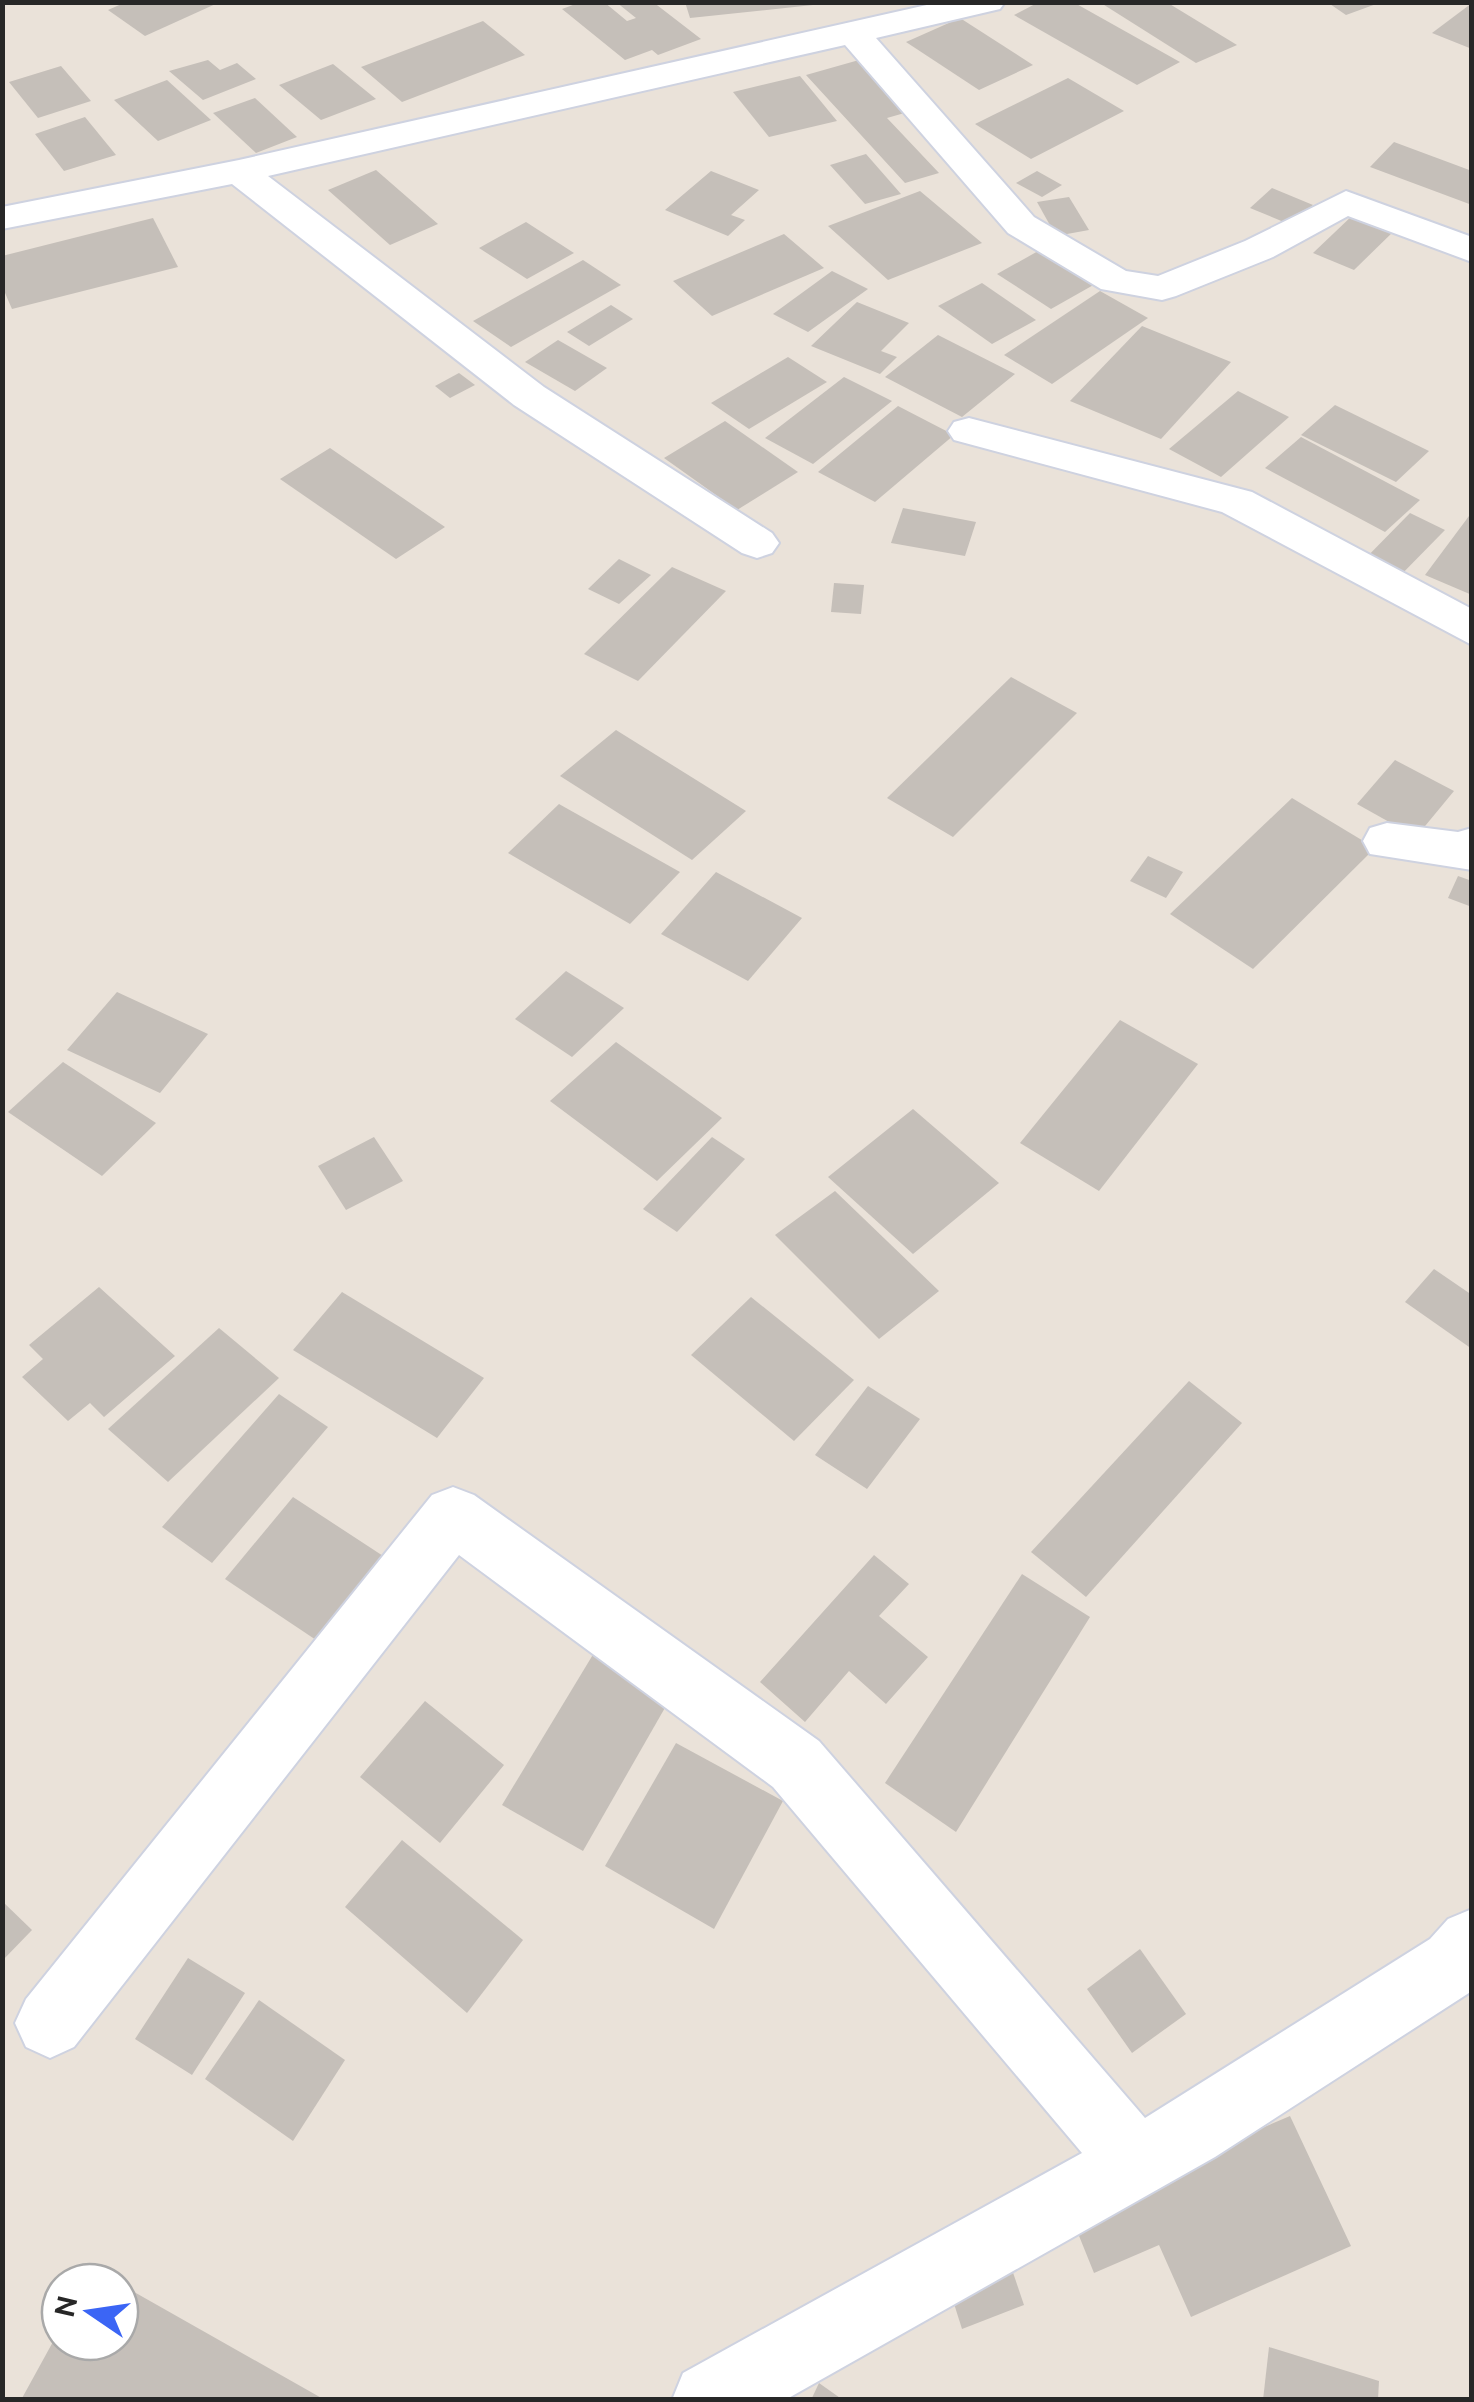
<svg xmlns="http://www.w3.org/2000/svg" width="1474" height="2402" font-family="Ubuntu,sans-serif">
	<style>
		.building { fill: #c5bfb9 }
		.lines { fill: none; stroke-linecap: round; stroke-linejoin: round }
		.minor-casing { stroke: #ced2e0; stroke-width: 4 }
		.minor { fill: #fff; fill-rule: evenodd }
	</style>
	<rect width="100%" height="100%" fill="#eae2d9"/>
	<g class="building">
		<polygon points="126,2 220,2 145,36 108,10"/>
		<polygon points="581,2 604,2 627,21 636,18 616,2 653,2 701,39 658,55 652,50 625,60 562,9"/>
		<polygon points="685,2 812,2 813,5 690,18"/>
		<polygon points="1039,2 1073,2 1180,62 1137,85 1014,15"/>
		<polygon points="1327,2 1379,2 1379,3 1346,15"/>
		<polygon points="1101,3 1168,3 1237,45 1196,63"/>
		<polygon points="1472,3 1472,49 1432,33"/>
		<polygon points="960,18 1033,65 979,90 906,42"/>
		<polygon points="483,21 525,55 402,102 361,67"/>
		<polygon points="208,60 220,70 237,63 256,79 203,100 169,71"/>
		<polygon points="859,60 908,112 887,118 939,173 905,183 806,75"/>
		<polygon points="333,64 376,99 321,120 279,85"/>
		<polygon points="61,66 91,101 38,118 9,82"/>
		<polygon points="800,76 837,121 769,137 733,92"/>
		<polygon points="1068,78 1124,111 1031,159 975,124"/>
		<polygon points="167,80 211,120 158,141 114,100"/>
		<polygon points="255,98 297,137 256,153 213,113"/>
		<polygon points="85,117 116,155 64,171 35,134"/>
		<polygon points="1394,142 1472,171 1472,205 1370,167"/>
		<polygon points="866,154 901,194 865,204 830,165"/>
		<polygon points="376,170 438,224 390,245 328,190"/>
		<polygon points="711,171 759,190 731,215 745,220 728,236 665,210"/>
		<polygon points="1037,171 1062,185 1042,197 1016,183"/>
		<polygon points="1272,188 1313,205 1291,225 1250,208"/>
		<polygon points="920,191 982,243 888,280 828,226"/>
		<polygon points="1069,197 1089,230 1056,236 1037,202"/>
		<polygon points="1355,213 1396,229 1354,270 1313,253"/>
		<polygon points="153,218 178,267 12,309 2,286 2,256"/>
		<polygon points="526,222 574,253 527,279 479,248"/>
		<polygon points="784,234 824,268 712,316 673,281"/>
		<polygon points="1049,245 1104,279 1051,309 997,274"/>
		<polygon points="583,260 621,285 511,347 473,321"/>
		<polygon points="832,271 868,289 808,332 773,314"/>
		<polygon points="982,283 1036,320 992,344 938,306"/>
		<polygon points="1100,291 1148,318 1052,384 1004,355"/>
		<polygon points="857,302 909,323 881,351 897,357 880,374 811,346"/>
		<polygon points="611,305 633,319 589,346 567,332"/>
		<polygon points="1142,326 1231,362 1161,439 1070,401"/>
		<polygon points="938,335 1015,374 962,417 885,377"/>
		<polygon points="558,340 607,368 575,391 525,362"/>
		<polygon points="788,357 827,382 749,429 711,403"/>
		<polygon points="459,373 475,385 450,398 435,386"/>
		<polygon points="844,377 892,401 813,464 765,438"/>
		<polygon points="1238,391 1289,417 1221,477 1169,449"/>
		<polygon points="1335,405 1429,451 1396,482 1301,435"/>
		<polygon points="898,406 954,435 875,502 818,472"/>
		<polygon points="725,421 798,472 737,510 664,458"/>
		<polygon points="1301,437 1420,500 1385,532 1265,468"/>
		<polygon points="330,448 445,527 396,559 280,479"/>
		<polygon points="903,508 976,522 965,556 891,543"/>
		<polygon points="1472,512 1472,595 1425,575"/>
		<polygon points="1410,513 1445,530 1392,584 1357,567"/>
		<polygon points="619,559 651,575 619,604 588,589"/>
		<polygon points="672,567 726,591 638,681 584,654"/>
		<polygon points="834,583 864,585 861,614 831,612"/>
		<polygon points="1011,677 1077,713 953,837 887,798"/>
		<polygon points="616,730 746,811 692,860 560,776"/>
		<polygon points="1395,760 1454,791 1416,837 1357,804"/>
		<polygon points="1292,798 1375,848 1253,969 1170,914"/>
		<polygon points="559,804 680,872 630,924 508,853"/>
		<polygon points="1148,856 1183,872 1166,898 1130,881"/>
		<polygon points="716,872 802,918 748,981 661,934"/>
		<polygon points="1458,876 1472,881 1472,907 1448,898"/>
		<polygon points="566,971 624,1008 572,1057 515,1019"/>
		<polygon points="117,992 208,1034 160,1093 67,1050"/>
		<polygon points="1120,1020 1198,1064 1099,1191 1020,1143"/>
		<polygon points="616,1042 722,1118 657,1181 550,1101"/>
		<polygon points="63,1062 156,1123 102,1176 8,1112"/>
		<polygon points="913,1109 999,1183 913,1254 828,1177"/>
		<polygon points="374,1137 403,1181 346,1210 318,1166"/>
		<polygon points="712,1137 745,1159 677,1232 643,1209"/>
		<polygon points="835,1191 939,1291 879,1339 775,1235"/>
		<polygon points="1434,1269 1472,1295 1472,1349 1405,1302"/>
		<polygon points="99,1287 175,1356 104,1417 90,1403 68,1421 22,1377 43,1359 29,1345"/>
		<polygon points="342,1292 484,1378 437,1438 293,1350"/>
		<polygon points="751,1297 854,1380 794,1441 691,1355"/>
		<polygon points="219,1328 279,1378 168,1482 108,1429"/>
		<polygon points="1189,1381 1242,1423 1086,1597 1031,1552"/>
		<polygon points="868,1386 920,1419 867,1489 815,1455"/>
		<polygon points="279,1394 328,1427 212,1563 162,1527"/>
		<polygon points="293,1497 403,1569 337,1654 225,1579"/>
		<polygon points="874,1555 909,1584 879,1616 928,1657 886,1704 849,1671 805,1722 760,1682"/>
		<polygon points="1022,1574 1090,1617 956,1832 885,1783"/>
		<polygon points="600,1643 678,1685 583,1851 502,1805"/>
		<polygon points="425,1701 504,1765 440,1843 360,1777"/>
		<polygon points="676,1743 783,1801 714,1929 605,1866"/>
		<polygon points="402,1840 523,1940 467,2013 345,1907"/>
		<polygon points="2,1901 32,1930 2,1961"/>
		<polygon points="1140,1949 1186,2014 1132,2053 1087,1989"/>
		<polygon points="188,1958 245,1993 192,2075 135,2039"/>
		<polygon points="259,2000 345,2060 293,2141 205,2079"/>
		<polygon points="1290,2116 1351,2246 1191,2317 1159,2245 1094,2273 1069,2211"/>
		<polygon points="1005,2249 1024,2305 962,2329 944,2272"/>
		<polygon points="120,2284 325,2400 21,2400 60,2329 60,2342 120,2342"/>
		<polygon points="1269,2347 1379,2381 1378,2400 1263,2400"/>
		<polygon points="819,2383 843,2400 811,2400"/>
	</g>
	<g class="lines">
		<defs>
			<g id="minor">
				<polygon points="940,2 1005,2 1000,9 876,38 1034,217 1126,271 1158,276 1245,241 1346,191 1472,237 1472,262 1348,216 1273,257 1176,296 1162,300 1101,289 1008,233 845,45 268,176 544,387 772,533 779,543 772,553 757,558 742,553 514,405 232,184 2,229 2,207 239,160"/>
				<polygon points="969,418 1252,492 1472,609 1472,645 1222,512 954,440 948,431 954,422"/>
				<polygon points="1387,823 1458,832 1472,828 1472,870 1370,854 1363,841 1370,828"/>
				<polygon points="453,1487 474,1495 819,1741 1145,2118 1430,1939 1448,1919 1472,1909 1472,1991 1215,2157 785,2400 672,2400 683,2373 1082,2153 773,1787 459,1555 74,2047 50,2058 26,2047 15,2023 26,1999 432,1495"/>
			</g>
		</defs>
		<use href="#minor" class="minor-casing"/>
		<use href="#minor" class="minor"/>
	</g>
	<rect width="1474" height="2402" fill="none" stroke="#272727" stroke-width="10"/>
	<g transform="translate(90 2312) rotate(283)"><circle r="48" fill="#ffffff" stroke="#a9a9a9" stroke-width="2.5"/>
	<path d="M0-8L18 38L0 25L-18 38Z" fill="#3b65f5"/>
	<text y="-15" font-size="28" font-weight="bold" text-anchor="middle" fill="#272727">N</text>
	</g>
</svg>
